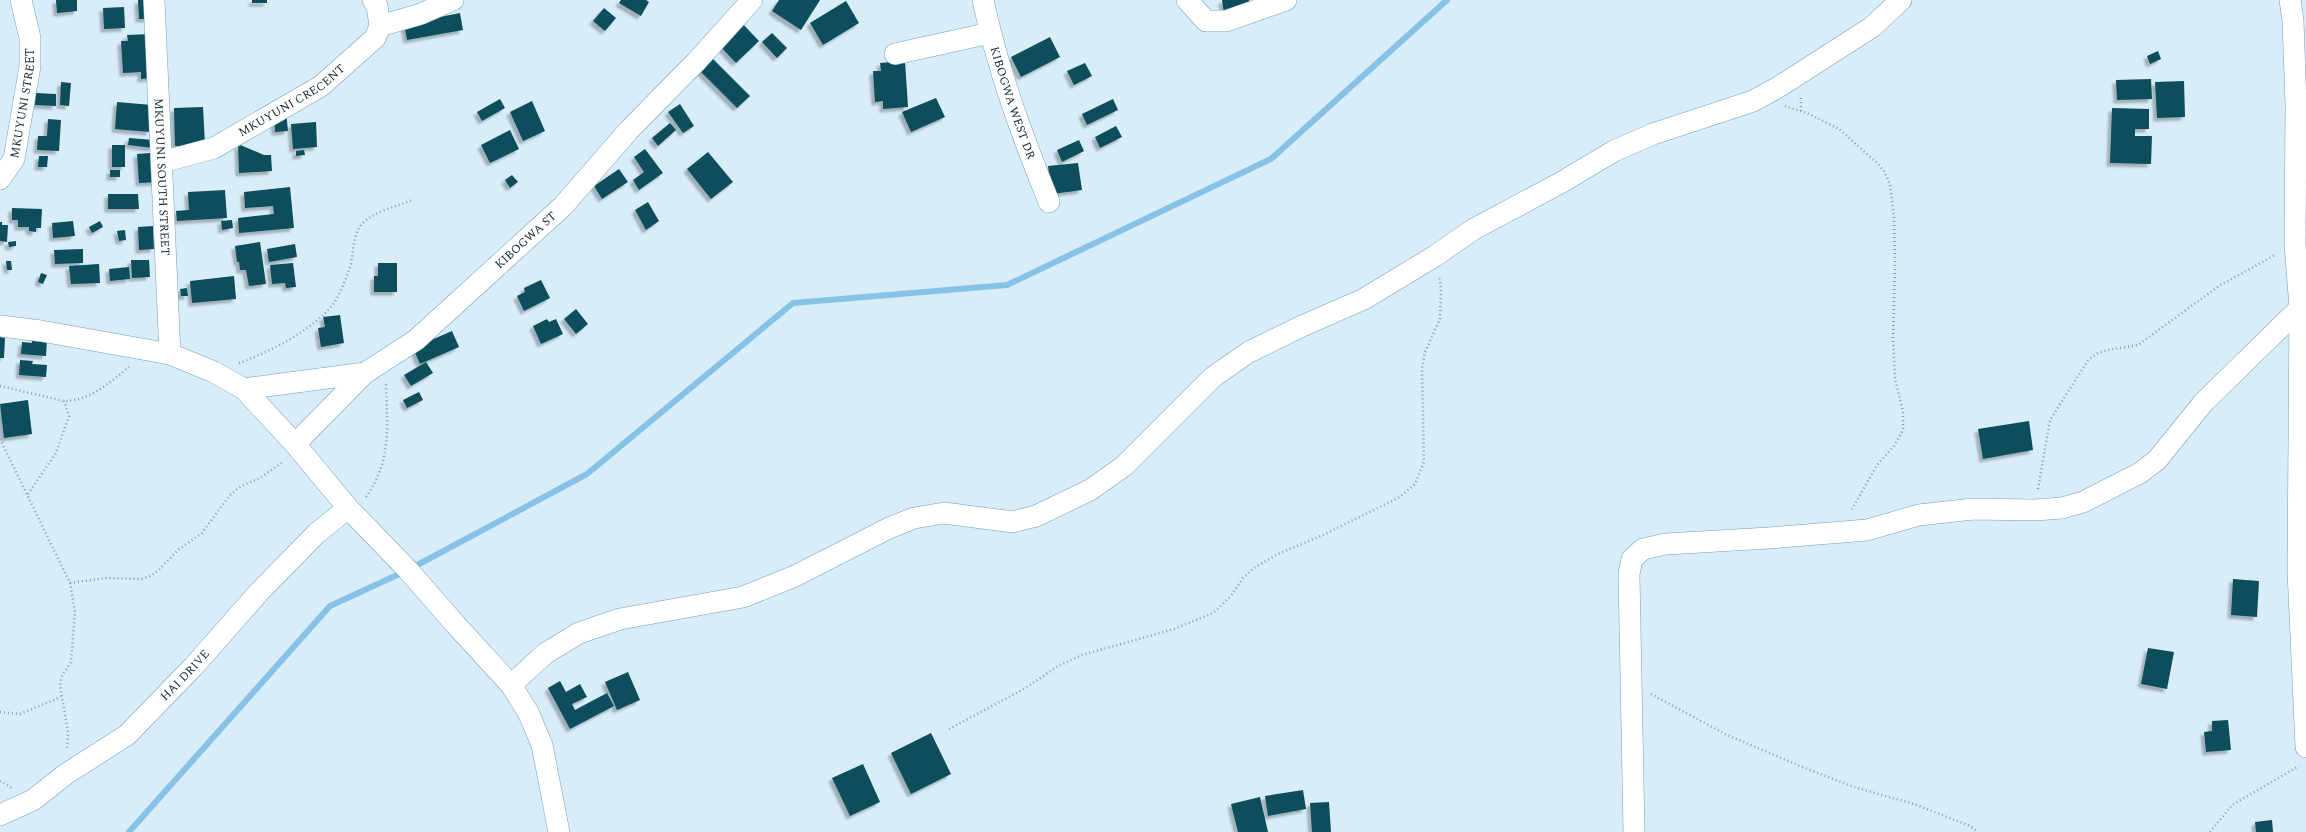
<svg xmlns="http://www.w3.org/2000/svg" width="2306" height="832" font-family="Spectral,serif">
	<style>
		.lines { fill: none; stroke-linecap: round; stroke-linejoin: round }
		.stream { stroke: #86c2e7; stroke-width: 6 }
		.building { fill: #094d5b; filter: url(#shadow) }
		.minor-casing { stroke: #709fbd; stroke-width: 22 }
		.path { stroke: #889ba7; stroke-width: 2.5; stroke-dasharray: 1 3; stroke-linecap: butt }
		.minor { stroke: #fff; stroke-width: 21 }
		.labels { text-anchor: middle; stroke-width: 4; stroke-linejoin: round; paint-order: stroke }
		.street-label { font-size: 12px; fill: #132631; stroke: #fff }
	</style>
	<defs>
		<filter id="shadow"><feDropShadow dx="-3.5" dy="3.5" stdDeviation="1" flood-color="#0004"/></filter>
	</defs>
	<rect width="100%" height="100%" fill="#d9edf9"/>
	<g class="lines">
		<polyline class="stream" points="129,832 330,606 408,570 587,474 793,303 1007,285 1271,159 1447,0"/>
	</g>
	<g class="building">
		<polygon points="56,0 77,0 77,11 57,13"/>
		<polygon points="138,0 150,0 150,19 139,19"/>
		<rect x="252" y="0" width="15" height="3"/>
		<polygon points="621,0 646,0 649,2 641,16 619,3"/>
		<polygon points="779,0 820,0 801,30 772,11"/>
		<polygon points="1222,0 1249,0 1251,9 1224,13"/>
		<polygon points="846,1 859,23 823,45 810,23"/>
		<polygon points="124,7 125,28 104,29 103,8"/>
		<polygon points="604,8 616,18 605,31 593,21"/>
		<polygon points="460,13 463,30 407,40 404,24"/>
		<polygon points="740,21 759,41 736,63 717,43"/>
		<polygon points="772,33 787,48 777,58 762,42"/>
		<polygon points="151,34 153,78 141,79 141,72 123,73 121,41 128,41 127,35"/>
		<polygon points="1050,37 1060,57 1021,77 1011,57"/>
		<polygon points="2158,51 2161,59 2150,64 2147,56"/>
		<polygon points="710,56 750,96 737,108 698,69"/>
		<polygon points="905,61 908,107 883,109 883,101 875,102 873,71 881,71 880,63"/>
		<polygon points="1085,63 1092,76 1074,85 1067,71"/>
		<polygon points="2151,79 2152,99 2117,100 2116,80"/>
		<polygon points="2184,81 2185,117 2157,118 2155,82"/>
		<polygon points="61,82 71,83 69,106 60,105"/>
		<polygon points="36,93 56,94 56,106 35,105"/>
		<polygon points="936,98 945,117 911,132 902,112"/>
		<polygon points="500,99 505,108 482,121 477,112"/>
		<polygon points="1113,99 1118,110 1087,125 1082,114"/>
		<polygon points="532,101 545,131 523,141 510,112"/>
		<polygon points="117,102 152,105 150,132 115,129"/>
		<polygon points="680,104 694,126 683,133 668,112"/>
		<polygon points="203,107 205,145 175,146 174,108"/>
		<polygon points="2112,108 2149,109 2149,129 2135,129 2135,136 2152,136 2151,164 2110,163"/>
		<polygon points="286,111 288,131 275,132 274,112"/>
		<polygon points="48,119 61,120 59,151 37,150 38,136 47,136"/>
		<polygon points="316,122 317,147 293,149 291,124"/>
		<polygon points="670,123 676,130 658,146 652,138"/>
		<polygon points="1116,126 1122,137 1100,148 1095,137"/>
		<polygon points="510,130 519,149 490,163 481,145"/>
		<polygon points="129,138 154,140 153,148 128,145"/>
		<polygon points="1079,140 1084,151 1062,162 1057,150"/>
		<polygon points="238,144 264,155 271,155 272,171 239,173"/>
		<rect x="112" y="145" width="13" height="22"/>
		<polygon points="645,149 663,173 639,190 633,180 644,172 634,157"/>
		<polygon points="304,150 305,155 296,156 296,151"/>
		<polygon points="708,152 733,182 711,199 687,169"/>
		<polygon points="150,153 151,172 156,171 157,182 139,183 137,154"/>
		<polygon points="39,156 48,156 47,167 38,167"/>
		<polygon points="1078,163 1082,190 1052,194 1048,166"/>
		<polygon points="619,169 628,182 602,199 594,186"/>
		<rect x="110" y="170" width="10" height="7"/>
		<polygon points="512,175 518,182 510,188 505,180"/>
		<polygon points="290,187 294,228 239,233 238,218 274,214 273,206 245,208 244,192"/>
		<polygon points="225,190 227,218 177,221 176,211 189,210 188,192"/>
		<polygon points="108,194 138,194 139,209 108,209"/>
		<polygon points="648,202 659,221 646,230 635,210"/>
		<polygon points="12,208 42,209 41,228 36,228 36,232 29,231 29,227 18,227 18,220 12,220"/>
		<polygon points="232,220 233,228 222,230 221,221"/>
		<polygon points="73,221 75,236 53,238 52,223"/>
		<polygon points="100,221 103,227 92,233 89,227"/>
		<polygon points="0,222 2,222 2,225 8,225 7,242 0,241"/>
		<polygon points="153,226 154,249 139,250 138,227"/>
		<polygon points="125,230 126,240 119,241 117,231"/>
		<polygon points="16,241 16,246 9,247 8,242"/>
		<polygon points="260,242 266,284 249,286 246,270 240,270 239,262 237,262 235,246"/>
		<polygon points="295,244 297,257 269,262 267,249"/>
		<polygon points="83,249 83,263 55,264 54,250"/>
		<polygon points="131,260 149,260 150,277 132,278"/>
		<polygon points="6,261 11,261 12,270 7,270"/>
		<polygon points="293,263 296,287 286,288 285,283 272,284 270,265"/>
		<polygon points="378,263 397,263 397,292 374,292 374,276 378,276"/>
		<polygon points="99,264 100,283 71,284 69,266"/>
		<polygon points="129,267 130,279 110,281 109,269"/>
		<polygon points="41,273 47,275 43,284 38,282"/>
		<polygon points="234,276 236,299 192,303 190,281"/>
		<polygon points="541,280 550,298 524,311 517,296 525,292 524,288"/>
		<polygon points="187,288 188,296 181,296 180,289"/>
		<polygon points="576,309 588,324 576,334 564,319"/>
		<polygon points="340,315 344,343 321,347 318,328 325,327 323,317"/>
		<polygon points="547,319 549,322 556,319 563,334 541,344 533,326"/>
		<polygon points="452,331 459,347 420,364 413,348"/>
		<polygon points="0,337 5,338 4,358 0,358"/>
		<polygon points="32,339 47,340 46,356 21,354 22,342 32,343"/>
		<polygon points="20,360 33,361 32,364 47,365 46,377 19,375"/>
		<polygon points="426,362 433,373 411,386 404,375"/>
		<polygon points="419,392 423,400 407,408 403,400"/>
		<polygon points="28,400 32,434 4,438 0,404"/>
		<polygon points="2029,421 2033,450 1983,459 1978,429"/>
		<polygon points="2233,579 2259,581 2257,617 2231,615"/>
		<polygon points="2148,648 2174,652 2167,689 2141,684"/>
		<polygon points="628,672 640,700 617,710 605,682"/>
		<polygon points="560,681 566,692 580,684 587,697 572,704 575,710 607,693 614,706 570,729 548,688"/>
		<polygon points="2228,720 2231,750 2206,752 2204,732 2212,731 2212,721"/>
		<polygon points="931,733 951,774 911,794 891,753"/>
		<polygon points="863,764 880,802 850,816 832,778"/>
		<polygon points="1303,790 1306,809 1268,816 1265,796"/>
		<polygon points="1260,797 1268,832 1238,832 1231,804"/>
		<polygon points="1329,802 1331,832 1312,832 1310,803"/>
		<polygon points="2272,820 2273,832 2256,832 2255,822"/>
	</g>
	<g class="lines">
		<defs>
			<g id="minor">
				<path id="s1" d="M154 0 170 354"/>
				<path id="s2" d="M983 0C998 71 1022 135 1049 202"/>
				<polyline points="1187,0 1206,21 1226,21 1286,0"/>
				<polyline points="2290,0 2293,20 2296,105 2295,244 2300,308 2298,571 2306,747"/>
				<polyline points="380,26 421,14 453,0"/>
				<polyline points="895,54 990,33"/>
				<path id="s3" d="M162 162 214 148 321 86 375 38 380 26 377 6 373 0"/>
				<path id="s4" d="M0 179 14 159 30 66V38L21 0"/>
				<polyline points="0,326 41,331 170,354 214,372 244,389 295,444 348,508 408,570 456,625 511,685 528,712 542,745 559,832"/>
				<path id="s5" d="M244 389 365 373 416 340 563 206 629 130 696 62 752 0"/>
				<polyline points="295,444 365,373"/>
				<polyline points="511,685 546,653 579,633 620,619 743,597 795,576 889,528 914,518 944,513 1013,522 1036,516 1090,490 1124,466 1213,377 1249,352 1300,327 1364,299 1435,256 1474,229 1562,182 1614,151 1653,134 1753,101 1777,88 1872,27 1901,0"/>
				<path id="s6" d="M0 815 33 800 66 774 127 735 193 667 260 591 317 533 348 508"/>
				<polyline points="1634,832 1629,574 1632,559 1643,549 1666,544 1769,538 1867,530 1919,515 1973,509 2035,510 2062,508 2083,502 2140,473 2157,460 2203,403 2300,308"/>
			</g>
		</defs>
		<use href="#minor" class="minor-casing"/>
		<g class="path">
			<polyline points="1785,106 1809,114 1839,129 1876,162 1884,171 1890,184 1894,217 1895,264 1893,338 1895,379 1903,411 1903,430 1894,446 1877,465 1851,511"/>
			<polyline points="1801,111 1801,97"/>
			<path d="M239 363C269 352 314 330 334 303 340 294 345 281 349 270 354 257 352 240 359 228 369 212 396 207 412 200"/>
			<path d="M0 386 64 401C91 401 110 382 129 367"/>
			<polyline points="0,439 70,583 75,612 71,662 62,676 60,685 68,732 67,750"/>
			<polyline points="2038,489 2050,420 2089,359 2098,353 2108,350 2138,345 2219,286 2275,255"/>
			<polyline points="28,494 56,453 69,416 64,401"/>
			<path d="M366 497C392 460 387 427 386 383"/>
			<polyline points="70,583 106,578 141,579 150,576 159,570 178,550 202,533 230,495 241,486 260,478 283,462"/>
			<polyline points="1651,694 1725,734 1800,766 1854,787 1914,804 1970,826 1978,832"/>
			<polyline points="0,712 20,714 61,697"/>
			<polyline points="949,729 1024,689 1058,666 1082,655 1174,629 1213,613 1231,596 1243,578 1254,568 1276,555 1323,535 1400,497 1415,484 1424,462 1422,368 1425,352 1440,319 1441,289 1439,276"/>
			<polyline points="0,781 12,788"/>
			<polyline points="2210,832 2232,805 2299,766"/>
		</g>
		<use href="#minor" class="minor"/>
	</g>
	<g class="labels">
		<g class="street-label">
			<text dy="4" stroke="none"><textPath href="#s3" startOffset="145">MKUYUNI CRECENT</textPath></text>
			<text dy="4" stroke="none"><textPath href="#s2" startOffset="107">KIBOGWA WEST DR</textPath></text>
			<text dy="4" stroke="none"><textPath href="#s4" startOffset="81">MKUYUNI STREET</textPath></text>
			<text dy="4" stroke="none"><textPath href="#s1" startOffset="177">MKUYUNI SOUTH STREET</textPath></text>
			<text dy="4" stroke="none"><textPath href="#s5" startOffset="331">KIBOGWA ST</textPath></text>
			<text dy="4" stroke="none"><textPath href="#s6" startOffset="234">HAI DRIVE</textPath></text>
		</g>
	</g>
</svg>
